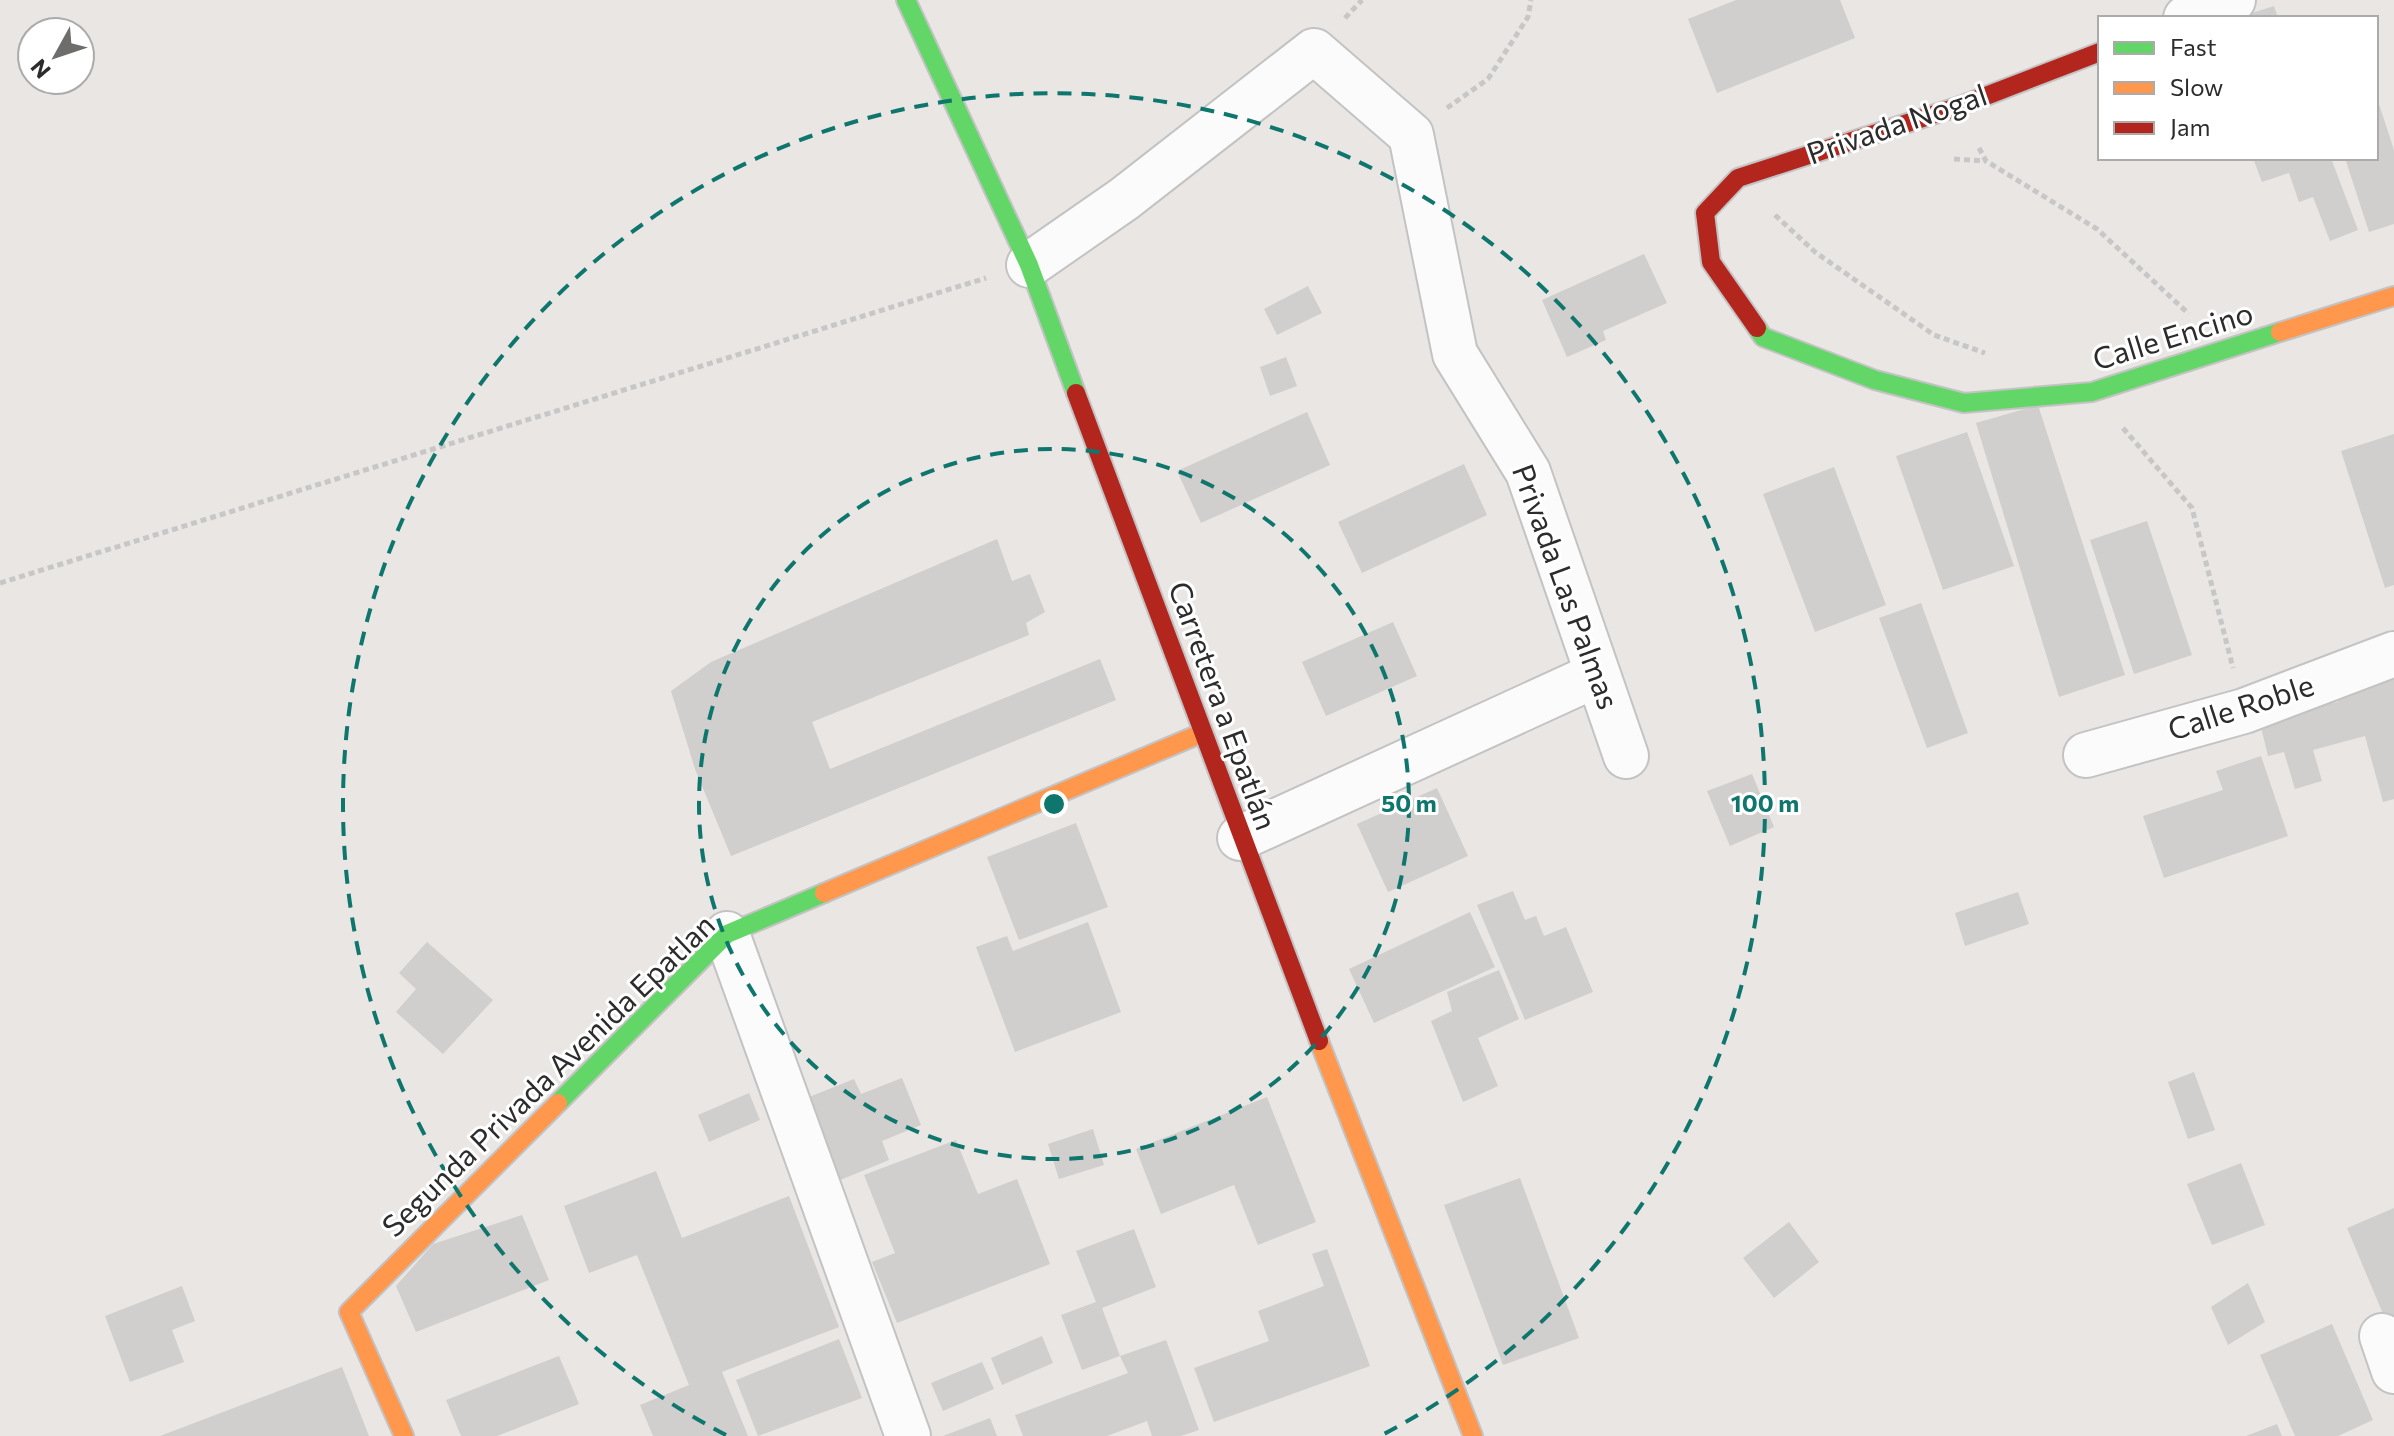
<svg xmlns="http://www.w3.org/2000/svg" width="2394" height="1436" font-family="Commissioner,sans-serif">
	<style>
		.building { fill: #d1cfcd }
		.lines { fill: none; stroke-linecap: round; stroke-linejoin: round }
		.street-casing { stroke: #c4c3c4; stroke-width: 48 }
		.fast-casing { stroke: #c4c3c4; stroke-width: 22 }
		.slow-casing { stroke: #c4c3c4; stroke-width: 22 }
		.jam-casing { stroke: #c4c3c4; stroke-width: 22 }
		.path { stroke: #c7c7c7; stroke-width: 5; stroke-dasharray: 6 4; stroke-linecap: butt }
		.street { stroke: #fcfbfb; stroke-width: 44 }
		.fast { stroke: #63d668; stroke-width: 18 }
		.slow { stroke: #ff974d; stroke-width: 18 }
		.jam { stroke: #b3261e; stroke-width: 18 }
		.ring { fill: none; stroke: #0f766e; stroke-width: 4; stroke-dasharray: 14 10 }
		.labels { text-anchor: middle; stroke-width: 6; stroke-linejoin: round; paint-order: stroke }
		.street-label { font-size: 30px; fill: #2c2c2c; stroke: #fff }
		.centre { fill: #0f766e; stroke: #fff; stroke-width: 4 }
		.ring-label { font-size: 24px; text-anchor: middle; font-weight: bold; fill: #0f766e; stroke: #fff; stroke-width: 6; stroke-linejoin: round; paint-order: stroke }
	</style>
	<rect width="100%" height="100%" fill="#e9e6e4"/>
	<g class="building">
		<polygon points="1736,0 1840,0 1855,38 1717,93 1688,19"/>
		<polygon points="2274,6 2278,18 2239,18 2239,17"/>
		<polygon points="2377,98 2394,150 2394,224 2369,232 2345,158 2376,158"/>
		<polygon points="2253,158 2331,158 2358,230 2330,241 2313,197 2299,202 2289,173 2262,182"/>
		<polygon points="1644,254 1667,303 1603,331 1606,340 1567,357 1542,300"/>
		<polygon points="1308,286 1322,313 1277,335 1264,309"/>
		<polygon points="1286,357 1297,386 1270,396 1260,367"/>
		<polygon points="2038,405 2125,675 2059,697 1976,423"/>
		<polygon points="1307,412 1330,465 1201,523 1177,471"/>
		<polygon points="1967,432 2014,566 1943,590 1896,456"/>
		<polygon points="2394,434 2394,585 2385,588 2341,451"/>
		<polygon points="1464,464 1487,515 1362,573 1338,522"/>
		<polygon points="1834,467 1886,605 1815,632 1763,494"/>
		<polygon points="2147,521 2192,655 2134,674 2090,540"/>
		<polygon points="997,539 1012,581 1030,574 1045,612 1026,623 1029,635 812,722 830,769 1100,659 1116,700 731,856 695,769 671,691 711,662"/>
		<polygon points="1921,603 1968,733 1927,748 1879,618"/>
		<polygon points="1393,622 1417,676 1326,716 1302,662"/>
		<polygon points="2394,679 2394,799 2383,802 2365,736 2313,750 2322,781 2295,789 2284,752 2268,756 2258,715 2338,702 2334,694"/>
		<polygon points="2261,756 2288,836 2164,878 2143,816 2223,790 2216,771"/>
		<polygon points="1752,774 1774,827 1730,846 1707,791"/>
		<polygon points="1437,788 1468,856 1388,892 1357,824"/>
		<polygon points="1076,823 1108,907 1019,940 987,857"/>
		<polygon points="1513,891 1525,920 1536,916 1544,936 1566,927 1593,992 1525,1020 1477,905"/>
		<polygon points="2018,892 2029,924 1965,946 1955,913"/>
		<polygon points="1470,912 1495,967 1374,1023 1349,969"/>
		<polygon points="1088,922 1121,1012 1015,1052 976,947 1007,936 1013,951"/>
		<polygon points="427,942 493,1000 443,1054 396,1012 416,989 399,973"/>
		<polygon points="1499,970 1519,1019 1478,1038 1498,1086 1463,1102 1431,1021 1452,1011 1447,992"/>
		<polygon points="2194,1072 2215,1130 2188,1139 2168,1082"/>
		<polygon points="902,1078 921,1125 882,1141 889,1160 833,1183 799,1101 854,1079 861,1094"/>
		<polygon points="749,1093 760,1120 709,1142 698,1115"/>
		<polygon points="1267,1097 1316,1222 1258,1245 1234,1185 1161,1214 1136,1149"/>
		<polygon points="1093,1129 1104,1165 1059,1179 1048,1144"/>
		<polygon points="956,1140 978,1194 1017,1179 1050,1264 897,1323 872,1262 895,1253 864,1175"/>
		<polygon points="2241,1163 2265,1225 2212,1245 2187,1184"/>
		<polygon points="656,1171 682,1238 789,1196 839,1327 722,1372 748,1436 653,1436 640,1405 689,1385 637,1255 589,1273 564,1206"/>
		<polygon points="1520,1178 1579,1338 1503,1365 1444,1205"/>
		<polygon points="2394,1208 2394,1340 2347,1228"/>
		<polygon points="522,1215 549,1280 416,1332 396,1286 433,1244"/>
		<polygon points="1789,1222 1819,1262 1774,1298 1743,1258"/>
		<polygon points="1134,1229 1156,1287 1102,1308 1120,1356 1082,1370 1061,1315 1096,1302 1076,1251"/>
		<polygon points="1327,1249 1370,1366 1214,1422 1194,1368 1269,1341 1258,1311 1324,1286 1312,1254"/>
		<polygon points="2248,1283 2265,1322 2228,1345 2211,1307"/>
		<polygon points="182,1286 195,1321 172,1330 184,1362 130,1382 105,1316"/>
		<polygon points="2332,1324 2373,1420 2338,1436 2295,1436 2260,1355"/>
		<polygon points="1042,1336 1053,1363 1002,1385 991,1358"/>
		<polygon points="839,1339 862,1398 758,1436 736,1380"/>
		<polygon points="1166,1340 1199,1430 1181,1436 1152,1436 1147,1421 1107,1436 1023,1436 1015,1415 1128,1373 1120,1356"/>
		<polygon points="559,1356 579,1404 497,1436 461,1436 446,1400"/>
		<polygon points="982,1362 994,1389 943,1411 931,1383"/>
		<polygon points="342,1367 369,1436 160,1436"/>
		<polygon points="990,1418 997,1436 943,1436"/>
		<polygon points="2277,1424 2282,1436 2246,1436"/>
	</g>
	<g class="lines">
		<defs>
			<g id="street">
				<polyline points="2186,18 2233,0"/>
				<polyline points="1029,265 1124,199 1314,51 1411,135 1455,354 1528,472 1626,756"/>
				<polyline points="2086,755 2244,711 2394,654"/>
				<polyline points="1240,838 1596,675"/>
				<polyline points="727,934 908,1436"/>
				<polyline points="2382,1336 2394,1371"/>
			</g>
			<g id="fast">
				<polyline points="906,0 1029,265 1076,393"/>
				<polyline points="1757,328 1763,337 1875,380 1964,403 2092,392 2280,332"/>
				<polyline points="558,1103 727,934 824,893"/>
			</g>
			<g id="slow">
				<polyline points="2280,332 2394,296"/>
				<polyline points="824,893 1202,733"/>
				<polyline points="1319,1041 1473,1436"/>
				<polyline points="404,1436 349,1312 558,1103"/>
			</g>
			<g id="jam">
				<polyline points="1757,328 1711,262 1705,213 1738,178 1960,106 2100,52"/>
				<polyline points="1076,393 1319,1041"/>
			</g>
		</defs>
		<use href="#street" class="street-casing"/>
		<use href="#fast" class="fast-casing"/>
		<use href="#slow" class="slow-casing"/>
		<use href="#jam" class="jam-casing"/>
		<g class="path">
			<polyline points="1345,18 1362,0"/>
			<polyline points="1447,108 1488,79 1528,17 1531,0"/>
			<polyline points="1979,148 1986,161 2097,229 2189,314"/>
			<polyline points="1954,159 1986,161"/>
			<polyline points="1775,215 1815,252 1934,335 1985,353"/>
			<polyline points="2123,428 2192,508 2233,668"/>
			<polyline points="0,583 986,278"/>
		</g>
		<use href="#street" class="street"/>
		<use href="#fast" class="fast"/>
		<use href="#slow" class="slow"/>
		<use href="#jam" class="jam"/>
	</g>
	<g class="ring">
		<circle cx="1054" cy="804" r="355"/>
		<path d="M726 1435A711 711 0 1 1 1382 1435"/>
	</g>
	<g class="labels">
		<g class="street-label">
			<text transform="translate(1897 125) rotate(-19)" y="10">Privada Nogal</text>
			<text transform="translate(2173 337) rotate(-17)" y="10">Calle Encino</text>
			<text transform="translate(1565 587) rotate(70)" y="10">Privada Las Palmas</text>
			<text transform="translate(1222 706) rotate(70)" y="10">Carretera a Epatlán</text>
			<text transform="translate(2241 708) rotate(-18)" y="10">Calle Roble</text>
			<text transform="translate(549 1076) rotate(-44)" y="10">Segunda Privada Avenida Epatlan</text>
		</g>
	</g>
	<circle cx="1054" cy="804" r="12" class="centre"/>
	<g class="ring-label">
		<text x="1409" y="812">50 m</text>
		<text x="1765" y="812">100 m</text>
	</g>
	<rect x="2098" y="16" width="280" height="144" fill="#ffffff" stroke="#ababab" stroke-width="2"/>
	<rect x="2114" y="42" width="40" height="12" fill="#63d668" stroke="#ababab" stroke-width="2"/>
	<text x="2170" y="56" font-size="24" fill="#2c2c2c">Fast</text>
	<rect x="2114" y="82" width="40" height="12" fill="#ff974d" stroke="#ababab" stroke-width="2"/>
	<text x="2170" y="96" font-size="24" fill="#2c2c2c">Slow</text>
	<rect x="2114" y="122" width="40" height="12" fill="#b3261e" stroke="#ababab" stroke-width="2"/>
	<text x="2170" y="136" font-size="24" fill="#2c2c2c">Jam</text>
	<g transform="translate(56 56) rotate(230)"><circle r="38" fill="#ffffff" stroke="#ababab" stroke-width="2"/>
	<path d="M0-6L14 30L0 20L-14 30Z" fill="#6e6d6c"/>
	<text y="-12" font-size="22" font-weight="bold" text-anchor="middle" fill="#2c2c2c">N</text>
	</g>
</svg>
